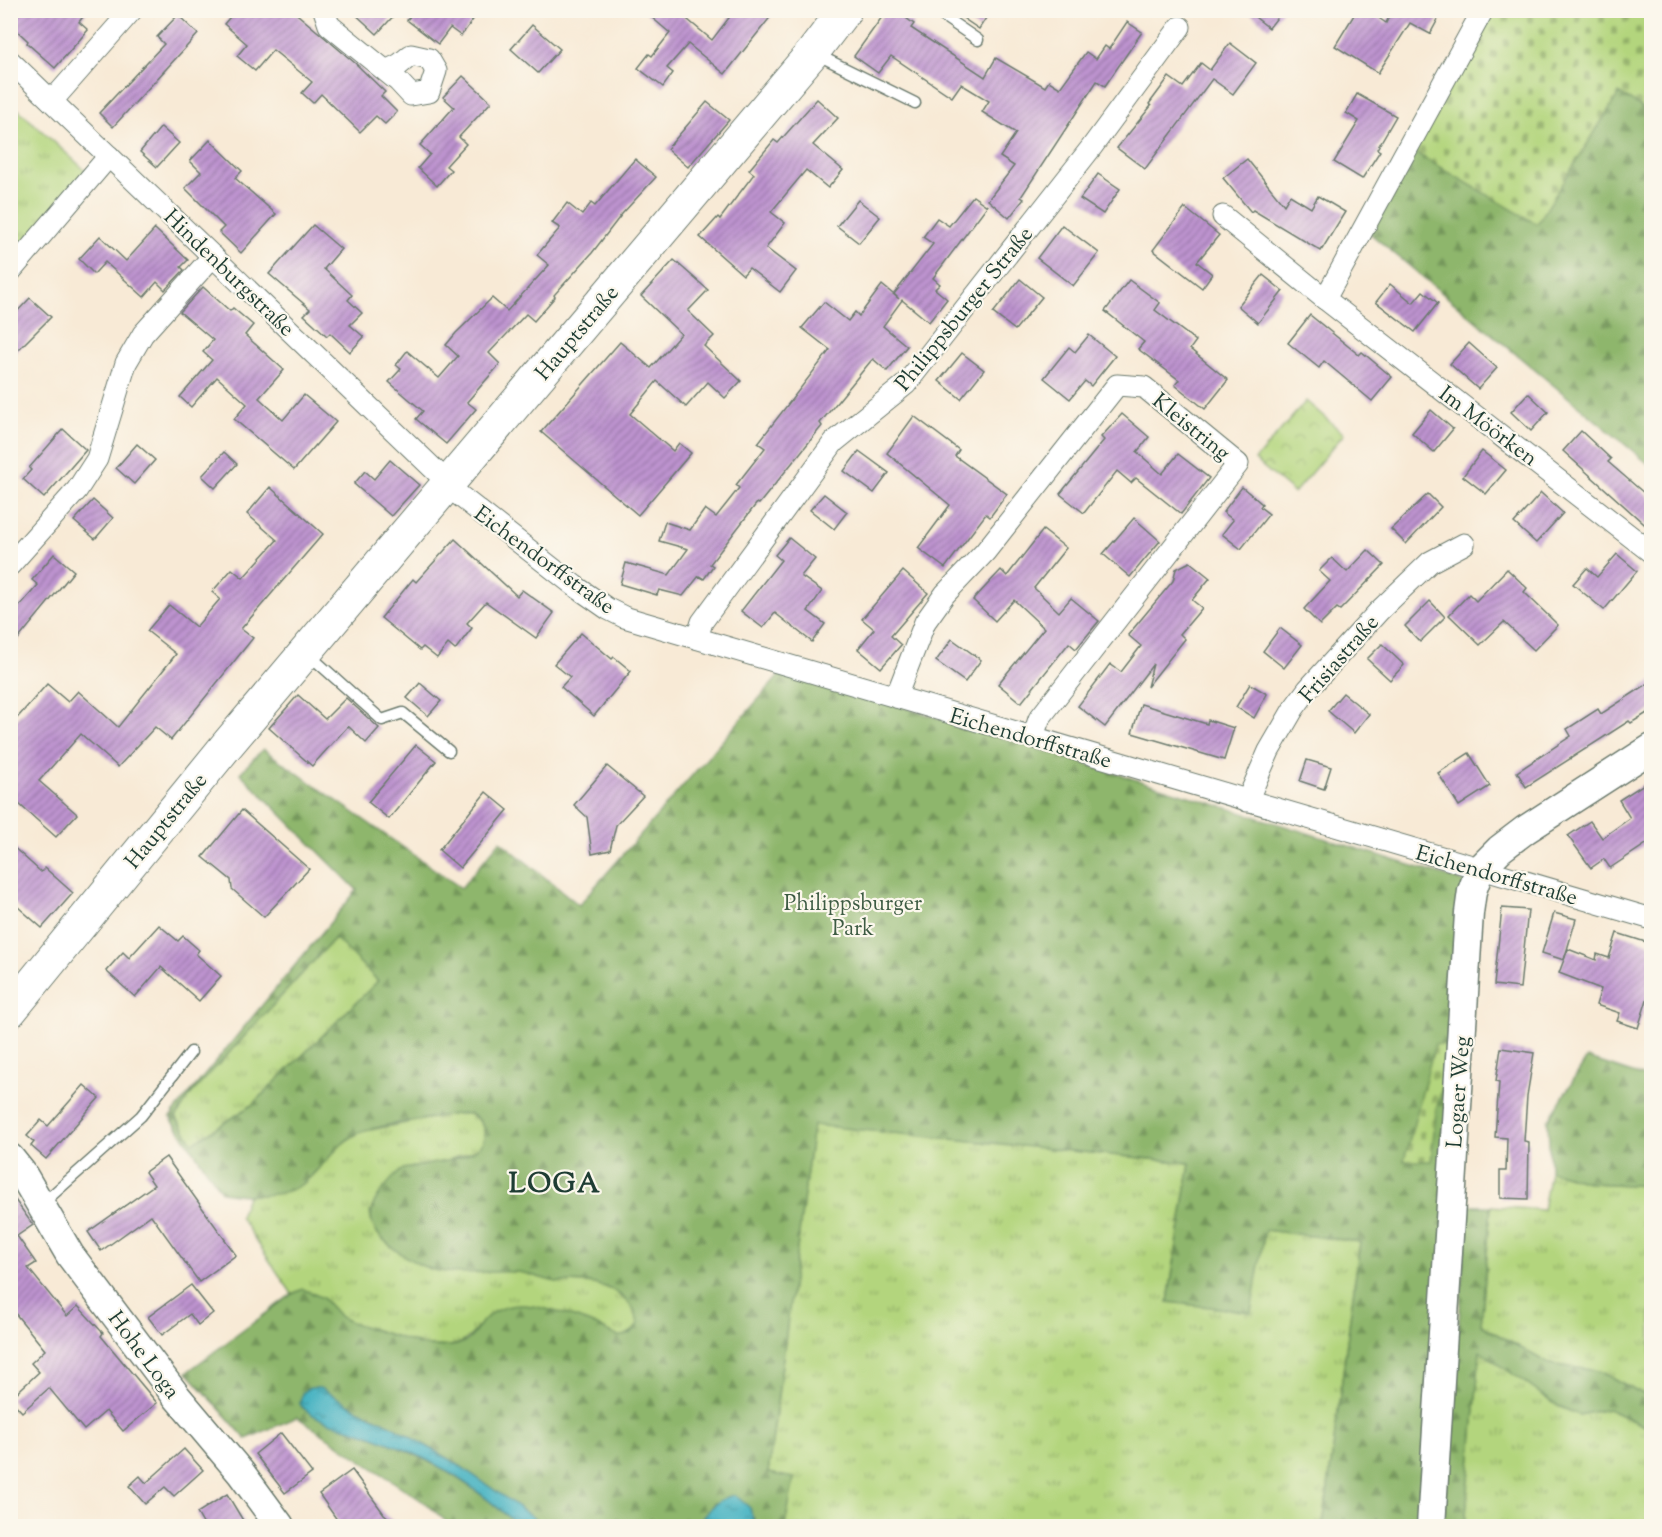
<svg xmlns="http://www.w3.org/2000/svg" width="1662" height="1537" font-family="'Sorts Mill Goudy',serif">
	<style>
		.grass { fill: url(#grass-tufts); stroke: #698958; stroke-width: 1.5 }
		.forest { fill: url(#forest-firs); stroke: #567a50; stroke-width: 1.5; fill-rule: evenodd }
		.cemetery { fill: url(#cemetery-stones); stroke: #698958; stroke-width: 1.5 }
		.park { fill: url(#park-crowns); stroke: #698958; stroke-width: 1.5 }
		.water { fill: url(#water-ripples); stroke: #32787b; stroke-width: 1.5 }
		.building { fill: url(#building-hatch) }
		.lines { fill: none; stroke-linecap: round; stroke-linejoin: round }
		.lane-casing { stroke: #6b7a6d; stroke-width: 13 }
		.street-casing { stroke: #6b7a6d; stroke-width: 23 }
		.secondary-casing { stroke: #6b7a6d; stroke-width: 31 }
		.primary-casing { stroke: #6b7a6d; stroke-width: 35 }
		.lane { stroke: #fff; stroke-width: 10 }
		.street { stroke: #fff; stroke-width: 21 }
		.secondary { stroke: #fff; stroke-width: 28 }
		.primary { stroke: #fff; stroke-width: 33 }
		.labels { text-anchor: middle; stroke-width: 4.5; stroke-linejoin: round; paint-order: stroke }
		.street-label { font-size: 22px; fill: #1f3d34; stroke: #fbf7ec }
		.park-label { font-size: 22px; fill: #3d5b43; stroke: #fbf7ec }
		.district-label { font-size: 28px; font-weight: bold; letter-spacing: 1.5px; fill: #1f3d34; stroke: #fbf7ec }
	</style>
	<defs>
		<pattern id="grass-tufts" width="24" height="20" patternUnits="userSpaceOnUse" patternTransform="scale(1.5)"><rect width="24" height="20" fill="#b3d57d"/><path d="M3 7l-1-3M5 7V3M7 7l1-3M15 17l-1-3M17 17v-4M19 17l1-3" fill="none" stroke="#91ae67"/></pattern>
		<pattern id="forest-firs" width="22" height="20" patternUnits="userSpaceOnUse" patternTransform="scale(1.5)"><rect width="22" height="20" fill="#8eb66c"/><path d="M5 1l3.5 6h-7zM16 11l3.5 6h-7z" fill="#73955a"/></pattern>
		<pattern id="cemetery-stones" width="16" height="16" patternUnits="userSpaceOnUse" patternTransform="scale(1.5)"><rect width="16" height="16" fill="#b3d57d"/><path d="M2 7V4a2 2 0 0 1 4 0v3zM10 15v-3a2 2 0 0 1 4 0v3z" fill="#91ae67"/></pattern>
		<pattern id="park-crowns" width="20" height="18" patternUnits="userSpaceOnUse" patternTransform="scale(1.5)"><rect width="20" height="18" fill="#b3d57d"/><path d="M2 6a3 3 0 1 1 6 0M12 15a3 3 0 1 1 6 0" fill="none" stroke="#91ae67"/></pattern>
		<pattern id="water-ripples" width="26" height="14" patternUnits="userSpaceOnUse" patternTransform="scale(1.5)"><rect width="26" height="14" fill="#46b3c2"/><path d="M2 4q2-2 4 0t4 0M15 11q2-2 4 0t4 0" fill="none" stroke="#3a939e"/></pattern>
		<pattern id="building-hatch" width="6" height="6" patternUnits="userSpaceOnUse" patternTransform="scale(1.5)"><rect width="6" height="6" fill="#bd93cf"/><path d="M-1 1l2-2M0 6l6-6M5 7l2-2" fill="none" stroke="#9979a9"/></pattern>
	</defs>
	<rect width="100%" height="100%" fill="#fbf7ec"/>
	<filter id="ink" filterUnits="userSpaceOnUse"><feTurbulence type="fractalNoise" baseFrequency=".0167" numOctaves="2"/><feDisplacementMap in="SourceGraphic" scale="12" xChannelSelector="R" yChannelSelector="G"/><feConvolveMatrix kernelMatrix="1 2 1 2 8 2 1 2 1" color-interpolation-filters="sRGB"/></filter>
	<filter id="wash" filterUnits="userSpaceOnUse"><feTurbulence type="fractalNoise" baseFrequency=".008" numOctaves="4" result="noise"/><feDisplacementMap in="SourceGraphic" scale="24" xChannelSelector="R" yChannelSelector="G"/><feGaussianBlur stdDeviation="1.35" result="paint"/><feColorMatrix in="noise" values="0 0 0 0 0 0 0 0 0 0 0 0 0 0 0 0 0 1.4 0 .05"/><feComposite in="paint" operator="in"/></filter>
	<g filter="url(#wash)">
		<rect width="100%" height="100%" fill="#f8ead6"/>
		<g class="grass">
			<polygon points="11,103 86,171 11,259"/>
			<polygon points="336,937 378,981 252,1105 193,1144 176,1117 191,1094"/>
			<path d="M468 1113C481 1119 491 1134 480 1146 472 1155 457 1155 447 1161 420 1176 395 1195 370 1212L372 1223 377 1233 387 1243 420 1265 521 1272 553 1281 597 1284 613 1290 632 1306 637 1315 638 1324 635 1330 622 1337 616 1336 595 1325 535 1307 490 1314C464 1342 465 1350 422 1345L350 1322 340 1317 323 1298 303 1289 292 1294 240 1217 247 1196 292 1189 303 1184 344 1142 360 1132 448 1115Z"/>
			<polygon points="813,1124 1190,1163 1168,1301 1265,1230 1360,1242 1323,1526 785,1526 793,1478 768,1473"/>
			<polygon points="1550,1171 1591,1183 1651,1186 1651,1398 1599,1371 1549,1364 1481,1325 1491,1206 1543,1210"/>
			<polygon points="1480,1350 1558,1406 1579,1415 1608,1409 1651,1429 1651,1526 1465,1526"/>
		</g>
		<g class="forest">
			<polygon points="1619,93 1651,113 1651,466 1366,230 1409,149 1537,224"/>
			<path d="M784 670 1468 883 1423 1526H1323L1360 1242 1265 1230 1251 1312 1168 1302 1190 1163 813 1125 768 1473 794 1478 785 1526H755L754 1518 714 1503 698 1526H543L531 1516 460 1466 391 1425 357 1409 303 1408C327 1424 357 1430 384 1441 434 1461 479 1488 518 1526H451L428 1505 297 1417 246 1439 187 1372 292 1294 303 1289 323 1298 340 1317 350 1322 422 1345C436 1347 456 1349 468 1340 474 1335 478 1328 482 1322 495 1307 514 1303 533 1306 549 1309 580 1318 595 1325 603 1328 611 1336 620 1336 629 1337 634 1331 638 1324 636 1304 617 1289 598 1285 585 1281 570 1283 557 1282 543 1280 530 1273 517 1272 491 1270 464 1276 439 1271 425 1269 413 1261 401 1254 377 1237 359 1220 381 1192 388 1183 394 1175 403 1169 423 1165 463 1161 478 1148 490 1138 484 1115 467 1114 457 1113 445 1116 436 1117 417 1121 370 1126 355 1135 343 1141 334 1152 325 1162 317 1169 310 1179 302 1184 280 1199 246 1196 222 1192L170 1117 357 890 240 773 263 749 461 888 500 841 579 905ZM335 938 378 981 252 1105 193 1143 176 1117 191 1094ZM1435 1045 1453 1046 1436 1110 1431 1161H1404Z"/>
			<polygon points="1587,1058 1651,1079 1651,1186 1591,1183 1550,1171 1548,1121"/>
			<polygon points="1468,1206 1491,1206 1481,1325 1549,1364 1599,1371 1651,1398 1651,1429 1608,1409 1579,1415 1558,1406 1480,1351 1465,1526 1443,1526"/>
		</g>
		<g class="cemetery">
			<polygon points="1489,11 1651,11 1651,113 1619,93 1537,224 1409,149"/>
			<polygon points="1435,1044 1454,1046 1436,1110 1431,1161 1404,1161"/>
		</g>
		<polygon class="park" points="1306,401 1344,434 1294,493 1255,460"/>
		<g class="water">
			<path d="M310 1388H320L357 1409 391 1425 460 1466 531 1516 543 1526H518C487 1496 453 1472 413 1453 395 1445 376 1438 358 1431 340 1425 312 1420 300 1404L302 1393Z"/>
			<path d="M735 1495 750 1508 755 1526H698C705 1511 718 1498 735 1495Z"/>
		</g>
		<g id="blocks">
			<g class="building">
				<polygon points="10,10 88,10 79,22 88,30 55,68 27,43 28,41 10,24"/>
				<polygon points="236,10 292,10 355,63 385,92 381,96 397,112 385,124 376,116 360,132 321,94 313,103 302,93 312,82 273,50 255,71 237,56 247,44 224,24"/>
				<polygon points="351,10 399,10 377,34"/>
				<polygon points="415,10 466,10 475,17 461,36 450,28 438,44 407,20"/>
				<polygon points="643,10 676,10 712,40 735,10 776,10 725,74 688,44 667,68 673,73 663,87 638,68 649,54 652,56 670,33"/>
				<polygon points="887,10 895,10 914,24 911,28 985,77 996,58 1045,87 1049,81 1060,88 1086,52 1096,59 1105,46 1109,49 1127,22 1142,32 1105,86 1097,81 1021,197 1024,199 1009,218 988,200 1014,166 1000,157 1016,133 982,112 989,101 961,84 952,97 891,56 878,73 854,56"/>
				<polygon points="951,10 991,10 979,29"/>
				<polygon points="1246,10 1283,10 1269,28"/>
				<polygon points="1357,10 1367,10 1386,23 1391,13 1386,10 1443,10 1430,34 1410,23 1378,73 1335,46"/>
				<polygon points="178,15 198,34 113,127 99,113 164,44 157,37"/>
				<polygon points="532,25 560,49 538,73 511,49"/>
				<polygon points="1230,43 1256,63 1233,94 1212,79 1145,169 1117,148 1151,106 1149,104 1169,77 1183,87 1201,63 1210,70"/>
				<polygon points="463,76 491,102 459,137 466,144 446,166 451,170 437,186 418,168 430,154 420,145 454,107 443,97"/>
				<polygon points="1357,94 1396,116 1377,149 1380,151 1362,179 1334,162 1359,121 1346,113"/>
				<polygon points="817,99 838,118 813,145 843,170 828,188 806,170 771,212 785,223 766,248 796,271 780,292 749,268 743,275 700,237 718,217 720,219 754,174 749,170 774,140 778,143"/>
				<polygon points="707,102 729,120 688,167 667,149"/>
				<polygon points="161,127 179,143 157,167 140,152"/>
				<polygon points="210,140 242,171 235,178 276,214 241,253 219,232 224,227 185,188 201,172 190,161"/>
				<polygon points="635,159 656,177 622,214 592,253 554,295 555,297 534,321 526,314 489,353 500,364 467,402 476,409 446,444 416,419 423,411 389,382 401,369 396,365 407,351 439,378 458,356 446,345 456,333 492,298 507,311 549,265 537,255 560,228 552,223 567,203 582,215 591,203 595,206"/>
				<polygon points="1247,159 1284,205 1290,195 1311,208 1318,196 1345,212 1321,251 1253,210 1251,212 1223,178"/>
				<polygon points="1098,174 1120,189 1103,214 1080,199"/>
				<polygon points="973,196 987,206 933,278 940,284 935,289 947,299 929,322 902,300 883,326 907,346 887,371 873,359 870,362 820,423 822,426 759,504 757,503 710,564 713,566 704,579 699,576 683,596 659,590 657,595 620,584 626,563 669,575 688,549 659,541 665,522 690,530 705,509 716,517 739,488 736,485 765,448 758,443 830,350 802,328 824,302 848,321 855,312 859,316 882,285 899,299 894,294 933,244 923,237 937,218 949,226"/>
				<polygon points="858,200 880,217 859,243 837,226"/>
				<polygon points="1185,208 1219,235 1197,262 1212,274 1202,288 1153,250"/>
				<polygon points="313,225 341,249 324,269 352,295 348,300 362,313 350,325 364,337 350,352 330,333 327,336 304,315 310,309 269,274"/>
				<polygon points="1062,225 1099,253 1073,286 1037,258"/>
				<polygon points="155,229 188,260 181,267 184,270 165,290 157,282 144,297 105,262 94,274 79,259 100,236 126,261"/>
				<polygon points="674,260 708,290 688,311 714,336 704,346 741,381 725,398 708,382 686,407 657,381 630,414 673,451 679,443 691,453 638,515 541,432 620,342 651,368 681,334 641,296"/>
				<polygon points="1263,275 1283,291 1258,323 1238,306"/>
				<polygon points="1020,279 1042,297 1015,330 993,313"/>
				<polygon points="1129,280 1160,303 1155,310 1196,341 1190,349 1228,380 1205,409 1175,385 1179,380 1138,349 1144,342 1105,311"/>
				<polygon points="1390,284 1413,303 1423,291 1438,303 1415,332 1376,302"/>
				<polygon points="203,287 230,311 233,308 253,325 245,335 284,370 259,398 283,420 304,395 336,422 294,470 234,419 247,404 217,377 191,407 180,397 212,360 203,352 213,340 180,312"/>
				<polygon points="30,298 51,317 10,358 10,319"/>
				<polygon points="1310,315 1359,355 1362,352 1392,377 1372,401 1324,361 1319,368 1288,343"/>
				<polygon points="1089,335 1115,356 1091,386 1085,381 1070,399 1044,378 1069,347 1075,352"/>
				<polygon points="1469,343 1497,368 1478,389 1450,364"/>
				<polygon points="962,353 984,370 961,399 939,381"/>
				<polygon points="1528,393 1548,412 1531,431 1511,412"/>
				<polygon points="1431,410 1453,429 1434,452 1412,433"/>
				<polygon points="1122,414 1149,437 1137,452 1162,474 1178,454 1209,478 1181,514 1136,478 1131,483 1117,471 1084,513 1060,494 1104,440 1101,437"/>
				<polygon points="914,416 959,450 955,456 1007,494 990,517 986,514 945,568 918,548 950,505 887,453"/>
				<polygon points="63,429 86,450 44,498 23,479 31,470 29,468"/>
				<polygon points="1581,431 1611,459 1608,462 1652,500 1652,531 1563,451"/>
				<polygon points="137,444 155,460 134,484 116,468"/>
				<polygon points="859,451 889,473 874,493 844,471"/>
				<polygon points="1482,451 1506,470 1486,494 1463,476"/>
				<polygon points="224,452 237,464 215,488 202,476"/>
				<polygon points="390,460 419,485 391,516 354,484 365,471 374,479"/>
				<polygon points="270,487 323,534 241,629 253,638 171,740 155,727 118,767 81,734 39,781 77,814 56,837 10,796 10,726 47,684 68,702 78,691 118,727 176,654 147,631 169,605 196,627 220,599 212,592 232,569 243,578 277,540 247,514"/>
				<polygon points="1242,487 1262,504 1260,507 1269,514 1241,549 1222,534 1233,520 1223,512"/>
				<polygon points="1541,493 1563,513 1536,543 1514,523"/>
				<polygon points="824,494 847,512 834,529 810,510"/>
				<polygon points="1428,494 1441,507 1406,544 1391,529"/>
				<polygon points="93,500 113,518 95,539 74,521"/>
				<polygon points="1134,518 1160,541 1130,577 1103,554"/>
				<polygon points="1043,530 1066,548 1034,588 1059,612 1071,598 1099,621 1076,649 1069,643 1021,703 998,684 1044,628 1014,600 995,621 973,600 1001,570 1007,576"/>
				<polygon points="789,538 815,559 801,576 822,591 808,611 825,624 812,642 775,613 763,628 741,611 781,560 775,555"/>
				<polygon points="455,539 517,596 522,590 554,613 536,638 486,602 467,623 472,628 455,650 448,644 437,658 423,647 420,650 381,618 413,579 416,582"/>
				<polygon points="1368,550 1384,565 1340,610 1337,608 1320,625 1304,609 1330,581 1319,571 1332,558 1347,572"/>
				<polygon points="54,554 74,571 10,649 10,617 38,585 32,580"/>
				<polygon points="1617,554 1637,571 1604,610 1573,584 1587,568 1597,577"/>
				<polygon points="1190,562 1210,578 1192,600 1202,608 1180,634 1185,639 1147,687 1153,664 1105,727 1078,706 1110,664 1121,672 1141,646 1128,635 1173,581 1176,569"/>
				<polygon points="1507,569 1527,588 1524,592 1558,625 1534,650 1504,622 1480,645 1449,615 1469,594 1476,601"/>
				<polygon points="903,571 928,593 891,636 901,645 881,668 858,649 874,629 862,619"/>
				<polygon points="1430,601 1445,617 1420,642 1405,626"/>
				<polygon points="1280,628 1302,645 1284,668 1263,651"/>
				<polygon points="581,633 612,659 614,657 631,671 594,716 561,687 570,677 554,664"/>
				<polygon points="952,639 981,660 965,682 936,661"/>
				<polygon points="1382,644 1404,665 1390,680 1367,659"/>
				<polygon points="1652,681 1652,710 1631,723 1629,721 1526,787 1517,772 1571,736 1567,729 1598,709 1601,714"/>
				<polygon points="420,683 441,701 428,716 407,698"/>
				<polygon points="1250,684 1267,694 1254,718 1236,707"/>
				<polygon points="1343,693 1369,714 1354,733 1328,711"/>
				<polygon points="298,695 325,719 346,698 379,728 366,743 348,726 312,766 269,728"/>
				<polygon points="1141,704 1207,724 1208,720 1234,728 1224,760 1132,733"/>
				<polygon points="416,745 436,761 389,819 368,802"/>
				<polygon points="1469,753 1490,786 1459,806 1438,773"/>
				<polygon points="1307,760 1331,767 1324,789 1300,781"/>
				<polygon points="607,766 643,796 616,825 610,850 592,854 587,817 574,805"/>
				<polygon points="1644,784 1652,795 1652,840 1610,868 1604,859 1591,868 1568,836 1590,821 1602,838 1630,818 1619,800"/>
				<polygon points="486,792 508,810 460,868 439,850"/>
				<polygon points="242,810 309,869 264,917 232,889 231,880 203,857"/>
				<polygon points="10,844 41,872 45,868 73,893 42,928 10,900"/>
				<polygon points="1502,908 1528,910 1520,988 1494,985"/>
				<polygon points="1554,913 1576,919 1564,960 1542,953"/>
				<polygon points="159,925 178,941 183,936 199,950 196,954 221,976 199,1001 161,967 135,997 106,971 123,952 129,958"/>
				<polygon points="1617,933 1652,944 1652,984 1638,1028 1617,1021 1620,1013 1596,1005 1601,989 1559,973 1568,949 1596,960 1597,954 1609,958"/>
				<polygon points="1501,1048 1534,1053 1527,1096 1524,1141 1529,1142 1528,1199 1500,1198 1500,1171 1506,1171 1507,1138 1495,1137 1499,1082 1496,1081"/>
				<polygon points="84,1085 99,1098 46,1159 31,1146 34,1142 27,1136 41,1120 48,1126"/>
				<polygon points="166,1157 236,1255 199,1282 151,1215 101,1251 88,1232 154,1185 145,1172"/>
				<polygon points="10,1193 33,1225 17,1236 36,1263 28,1268 67,1316 78,1306 103,1333 101,1336 157,1403 123,1431 106,1411 84,1430 49,1388 22,1412 10,1399 39,1372 31,1363 45,1350 10,1307"/>
				<polygon points="191,1285 213,1313 198,1325 190,1314 162,1335 148,1317"/>
				<polygon points="281,1433 312,1473 285,1493 255,1454"/>
				<polygon points="184,1449 203,1470 174,1496 165,1487 145,1504 129,1486 140,1476 146,1483"/>
				<polygon points="352,1470 384,1514 400,1527 342,1527 319,1494"/>
				<polygon points="227,1494 247,1527 205,1527 197,1513"/>
			</g>
		</g>
	</g>
	<g filter="url(#ink)">
		<use href="#blocks" fill-opacity="0" stroke="#6b7a6d" stroke-width="1.5"/>
		<g class="lines">
			<defs>
				<g id="lane">
					<polyline points="934,10 978,40"/>
					<polyline points="816,54 915,103"/>
					<polyline points="307,653 382,720 403,713 449,751"/>
					<polyline points="42,1204 141,1116 191,1052"/>
				</g>
				<g id="street">
					<polyline points="324,10 329,25 398,81 411,95 429,92 436,71 429,59 411,55 400,64 386,71"/>
					<polyline points="1483,10 1325,299 1652,553"/>
					<polyline points="10,61 442,477 446,485 575,586 608,609 624,617 1652,919"/>
					<polyline points="52,101 132,10"/>
					<polyline points="1223,216 1325,299"/>
					<polyline points="10,272 109,156"/>
					<polyline points="10,565 77,490 97,459 126,363 143,334 213,256"/>
					<polyline points="697,638 702,622 834,442 906,384 1091,148 1180,27"/>
					<polyline points="896,697 925,622 945,594 985,552 1117,385 1144,387 1238,464 1039,719 1033,737"/>
					<polyline points="1247,801 1269,751 1294,708 1308,689 1379,611 1430,562 1464,544"/>
				</g>
				<g id="secondary">
					<polyline points="10,1158 22,1173 70,1255 177,1397 241,1473 280,1526"/>
					<polyline points="1431,1526 1469,913 1472,891 1480,869 1500,849 1525,830 1652,748"/>
				</g>
				<polyline id="primary" points="10,1011 227,745 813,52 845,10"/>
			</defs>
			<use href="#lane" class="lane-casing"/>
			<use href="#street" class="street-casing"/>
			<use href="#secondary" class="secondary-casing"/>
			<use href="#primary" class="primary-casing"/>
			<use href="#lane" class="lane"/>
			<use href="#street" class="street"/>
			<use href="#secondary" class="secondary"/>
			<use href="#primary" class="primary"/>
		</g>
	</g>
	<g class="labels">
		<g class="street-label">
			<text transform="translate(230 272) rotate(44)" y="8">Hindenburgstraße</text>
			<text transform="translate(963 308) rotate(-51)" y="8">Philippsburger Straße</text>
			<text transform="translate(576 332) rotate(-50)" y="8">Hauptstraße</text>
			<text transform="translate(1489 425) rotate(37)" y="8">Im Möörken</text>
			<text transform="translate(1192 426) rotate(39)" y="8">Kleistring</text>
			<text transform="translate(545 559) rotate(36)" y="8">Eichendorffstraße</text>
			<text transform="translate(1338 658) rotate(-49)" y="8">Frisiastraße</text>
			<text transform="translate(1031 737) rotate(16)" y="8">Eichendorffstraße</text>
			<text transform="translate(165 820) rotate(-51)" y="8">Hauptstraße</text>
			<text transform="translate(1497 874) rotate(16)" y="8">Eichendorffstraße</text>
			<text transform="translate(1457 1092) rotate(-86)" y="8">Logaer Weg</text>
			<text transform="translate(145 1354) rotate(53)" y="8">Hohe Loga</text>
		</g>
		<g class="park-label">
			<text x="853" y="910">Philippsburger<tspan x="853" dy="25">Park</tspan></text>
		</g>
		<g class="district-label">
			<text x="555" y="1192">LOGA</text>
		</g>
	</g>
	<rect width="1662" height="1537" fill="none" stroke="#fbf7ec" stroke-width="36"/>
</svg>
